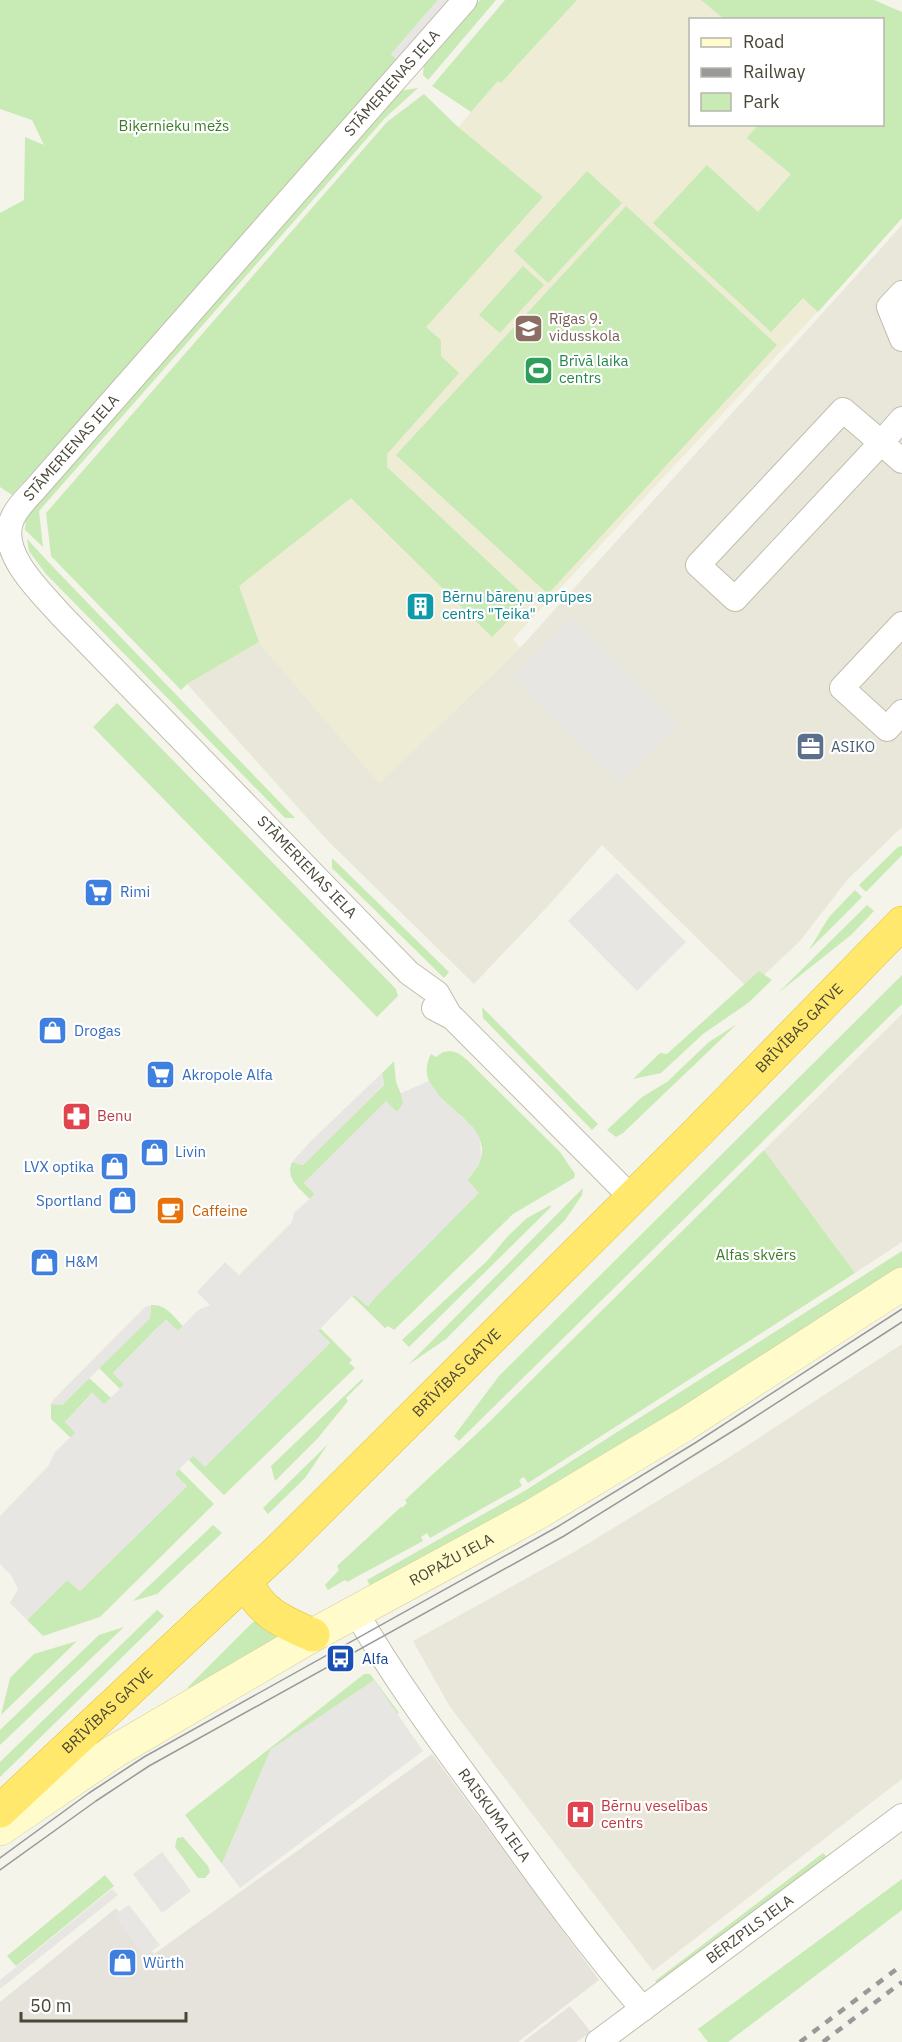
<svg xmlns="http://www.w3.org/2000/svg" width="902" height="2042" font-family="'IBM Plex Sans',sans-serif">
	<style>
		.residential { fill: #e9e7d9 }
		.industrial { fill: #e5e3dc }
		.education { fill: #eeecd5; fill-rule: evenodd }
		.green { fill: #c8eab4 }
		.parking { fill: #e7e6e2 }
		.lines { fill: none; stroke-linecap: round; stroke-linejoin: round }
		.street-casing { stroke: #c1bead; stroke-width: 26 }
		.secondary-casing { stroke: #d5d09a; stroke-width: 34 }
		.highway-casing { stroke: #e0c03b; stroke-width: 34 }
		.street { stroke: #fff; stroke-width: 24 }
		.secondary { stroke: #fffbcb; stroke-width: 33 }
		.highway { stroke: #ffe86c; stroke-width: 33 }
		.tram { stroke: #999; stroke-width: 1.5 }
		.rail { stroke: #999; stroke-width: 4.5; stroke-dasharray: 8 8; stroke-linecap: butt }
		.labels { text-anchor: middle; stroke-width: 4.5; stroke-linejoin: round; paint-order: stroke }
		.street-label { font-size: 15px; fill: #4a4638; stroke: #fff }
		.park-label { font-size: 15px; fill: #3b7d2a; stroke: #fff }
		.education-label { font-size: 15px; fill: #785e54; stroke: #fff; text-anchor: start }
		.leisure-label { font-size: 15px; fill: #27864d; stroke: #fff; text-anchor: start }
		.culture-label { font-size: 15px; fill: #0d838f; stroke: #fff; text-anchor: start }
		.service-label { font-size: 15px; fill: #4e5e75; stroke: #fff; text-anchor: start }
		.shop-label { font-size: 15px; fill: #366cbe; stroke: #fff; text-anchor: start }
		.health-label { font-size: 15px; fill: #be3a42; stroke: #fff; text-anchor: start }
		.food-label { font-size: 15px; fill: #c56008; stroke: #fff; text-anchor: start }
		.transit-label { font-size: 15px; fill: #164399; stroke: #fff; text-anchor: start }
	</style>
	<rect width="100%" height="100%" fill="#f5f4eb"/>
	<g class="residential">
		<polygon points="902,225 902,827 848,879 800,941 749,989 602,845 548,906 474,984 328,841 187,684 259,642 380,782 520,648"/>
		<polygon points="902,1014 902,1242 855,1273 764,1150"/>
		<polygon points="902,1344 902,1779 653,1971 450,1707 413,1641 574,1552 728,1458"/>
	</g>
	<g class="industrial">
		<polygon points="432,1754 599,1980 518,2042 0,2042 0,2002 116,1908 154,1954"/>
		<polygon points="570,2006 591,2032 576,2042 523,2042"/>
	</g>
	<path class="education" d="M577 0H846L902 22V218L836 292 513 639 520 648 379 783 259 643 187 684 458 127 498 81 501 83ZM690 20H882V124H690Z"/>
	<g class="green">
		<polygon points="0,0 438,0 391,54 400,62 12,495 0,487 0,213 24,200 25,137 44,145 32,120 0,109"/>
		<polygon points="480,0 496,0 428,80 423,75 424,64"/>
		<polygon points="505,0 577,0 501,83 498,81 471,112 432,86"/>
		<polygon points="701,0 874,0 902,12 902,218 818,312 803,298 771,332 653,223 707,165 758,212 791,174 747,138 758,125 882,124 882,20 724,19"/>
		<polygon points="418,88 385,118 39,511 43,547 25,530 26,517 36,501 399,91"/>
		<polygon points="424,94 458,127 543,197 426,327 441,340 441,356 459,373 387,454 387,467 529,600 492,637 351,498 239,586 259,642 187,684 181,690 51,556 46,513 387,122"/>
		<polygon points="587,171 622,203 548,283 514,251"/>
		<polygon points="626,206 777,345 548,594 396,455"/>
		<polygon points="523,266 544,285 500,333 479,315"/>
		<polygon points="27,539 55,569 295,818 285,818 46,574 29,551"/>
		<polygon points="117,703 396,989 398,996 377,1017 93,727"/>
		<polygon points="902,846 902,855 866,892 859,885 898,847"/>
		<polygon points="332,858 449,972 444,978 332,868"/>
		<polygon points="855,890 862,897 809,950 829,917"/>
		<polygon points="867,905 874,911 851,935 778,993"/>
		<polygon points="759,971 772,980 748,1003 703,1034 661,1073 633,1079 660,1053 667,1054"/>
		<polygon points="902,975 902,1004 459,1441 454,1436 499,1376"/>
		<polygon points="482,1007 598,1124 592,1130 483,1018"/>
		<polygon points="737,1024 623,1133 616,1137 607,1130 642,1097 667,1082 709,1042"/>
		<path d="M450 1051 458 1053 466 1059 560 1152 575 1174 574 1178 513 1214 394 1330 388 1326 385 1328 352 1296H356L368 1306 478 1166C480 1160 483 1154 482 1148 478 1111 409 1097 431 1054L436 1057 443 1052Z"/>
		<path d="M394 1061 396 1082 403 1099V1104L397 1112 386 1102 304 1183 315 1194 310 1199C299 1188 285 1178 292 1162L303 1165 384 1085 382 1073Z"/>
		<polygon points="764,1150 855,1273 528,1483 524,1477 519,1480 522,1486 430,1538 427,1533 421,1537 423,1541 347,1582 345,1580 328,1590 325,1585 339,1570 337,1566 401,1507 402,1508 407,1503 405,1500 485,1426"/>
		<polygon points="583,1188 582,1195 565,1220 446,1339 408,1365"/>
		<polygon points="551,1205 550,1208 409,1347 402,1340 487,1261 508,1236 527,1218"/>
		<polygon points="902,1251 902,1270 618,1452 373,1591 367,1580 526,1490"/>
		<path d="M151 1305C166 1304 173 1316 183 1326L178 1331 157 1328 113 1373 124 1384 120 1389 99 1368 150 1318Z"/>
		<polygon points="320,1328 352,1360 349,1363 355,1368 224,1495 189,1460 193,1455 205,1466 330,1343 318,1331"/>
		<polygon points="89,1378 111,1398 104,1405 92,1393 65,1422 76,1433 71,1438 51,1419 51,1404 62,1405"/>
		<polygon points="362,1379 363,1381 346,1398 348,1401 317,1439 275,1481 271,1466"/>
		<polygon points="328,1444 305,1478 268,1514 263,1508"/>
		<polygon points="179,1469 214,1504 100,1617 43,1636 27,1620 67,1580 80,1591 187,1486 174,1474"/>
		<polygon points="213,1525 222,1533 157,1594 133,1601"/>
		<polygon points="157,1610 164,1616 0,1777 0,1762"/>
		<polygon points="258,1621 286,1634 188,1692 188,1687 253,1622"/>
		<polygon points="124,1627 0,1745 0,1730 99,1635"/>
		<polygon points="77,1641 1,1715 10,1678 34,1654"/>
		<polygon points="364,1674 370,1674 399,1713 271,1749 222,1864 185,1815"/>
		<polygon points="183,1837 208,1866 210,1872 205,1878 198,1878 175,1847 177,1838"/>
		<polygon points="823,1853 827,1857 658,1984 655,1981"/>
		<polygon points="105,1875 114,1886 16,1966 7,1956"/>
		<polygon points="902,1879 902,1910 728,2042 708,2042 698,2029"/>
	</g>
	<g class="parking">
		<polygon points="438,0 455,0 400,62 391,54"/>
		<polygon points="572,618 678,724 619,783 513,677"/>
		<polygon points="617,873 686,942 637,991 568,921"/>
		<polygon points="382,1073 384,1084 368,1101 303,1165 292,1162 311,1141"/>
		<polygon points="429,1081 441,1098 474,1128 480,1139 481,1156 478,1166 467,1179 479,1193 367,1306 356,1296 352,1296 318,1331 330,1343 205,1467 193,1456 179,1469 175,1474 187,1486 80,1591 67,1580 27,1620 10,1603 18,1589 11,1575 0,1564 0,1516 49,1465 55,1452 75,1433 65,1422 93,1393 104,1404 120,1389 124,1384 113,1373 166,1319 178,1331 198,1310 210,1305 197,1292 225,1262 239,1275 292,1222 294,1213 315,1194 304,1183 386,1101 397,1112 403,1104 401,1093"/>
		<polygon points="151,1305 150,1318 116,1352 62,1405 51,1404 53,1400 145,1307"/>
		<polygon points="374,1680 423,1751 240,1888 222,1864 271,1749"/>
		<polygon points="162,1852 191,1891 162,1913 133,1874"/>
		<polygon points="112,1889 118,1895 0,1989 0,1980"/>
		<polygon points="129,1905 160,1945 144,1957 114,1915"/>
	</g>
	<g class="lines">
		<defs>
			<g id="street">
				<polyline points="902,293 889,307 902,339"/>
				<path d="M902 419 881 443 735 599 698 565 843 410C863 427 883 444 902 461"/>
				<polyline points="902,624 842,688 887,729 902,712"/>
				<polyline points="434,1008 453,1018 632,1198"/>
				<path id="s1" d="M449 1014 437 993 409 973 60 614C41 592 0 555 11 522 15 509 27 498 36 488L465 0"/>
				<path id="s2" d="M356 1612C396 1682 443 1745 490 1809 539 1877 588 1946 643 2009"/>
				<path id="s3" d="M598 2042 902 1816"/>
			</g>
			<g id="secondary">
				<path id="s4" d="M0 1829 115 1751 313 1635 534 1515 684 1425 902 1284"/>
			</g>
			<g id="highway">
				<path d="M246 1581C260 1613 283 1622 313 1635"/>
				<path id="s5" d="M0 1811 282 1547 698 1132 902 923"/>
			</g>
		</defs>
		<use href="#street" class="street-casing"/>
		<use href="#secondary" class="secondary-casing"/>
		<use href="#highway" class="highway-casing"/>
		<use href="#street" class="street"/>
		<use href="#secondary" class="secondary"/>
		<use href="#highway" class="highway"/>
		<g class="tram">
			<polyline points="0,1858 89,1793 144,1757 557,1527 695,1443 902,1309"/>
			<polyline points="0,1870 96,1801 149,1766 564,1536 744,1424 902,1322"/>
		</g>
		<g class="rail">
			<polyline points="800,2042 902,1965"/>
			<polyline points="823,2042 902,1982"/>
		</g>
	</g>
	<defs>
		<symbol id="school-square" viewBox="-11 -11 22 22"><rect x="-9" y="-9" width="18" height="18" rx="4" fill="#8d6e63" stroke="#fff"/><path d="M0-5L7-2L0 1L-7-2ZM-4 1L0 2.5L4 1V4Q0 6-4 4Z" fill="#fff"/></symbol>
		<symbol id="stadium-square" viewBox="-11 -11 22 22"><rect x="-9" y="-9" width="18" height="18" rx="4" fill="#2e9e5b" stroke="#fff"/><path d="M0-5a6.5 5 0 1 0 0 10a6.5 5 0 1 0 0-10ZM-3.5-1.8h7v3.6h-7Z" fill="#fff"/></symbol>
		<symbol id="building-square" viewBox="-11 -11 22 22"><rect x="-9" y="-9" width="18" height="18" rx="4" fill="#0f9aa8" stroke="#fff"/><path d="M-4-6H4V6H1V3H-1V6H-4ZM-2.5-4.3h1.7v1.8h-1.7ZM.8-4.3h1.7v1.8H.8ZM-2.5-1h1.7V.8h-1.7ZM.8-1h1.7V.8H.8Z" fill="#fff"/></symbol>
		<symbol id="office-square" viewBox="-11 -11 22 22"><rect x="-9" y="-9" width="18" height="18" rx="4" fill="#5c6f8a" stroke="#fff"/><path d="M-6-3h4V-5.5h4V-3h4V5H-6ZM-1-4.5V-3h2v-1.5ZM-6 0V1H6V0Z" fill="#fff"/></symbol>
		<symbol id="supermarket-square" viewBox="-11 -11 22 22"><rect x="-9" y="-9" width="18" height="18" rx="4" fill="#3f7fe0" stroke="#fff"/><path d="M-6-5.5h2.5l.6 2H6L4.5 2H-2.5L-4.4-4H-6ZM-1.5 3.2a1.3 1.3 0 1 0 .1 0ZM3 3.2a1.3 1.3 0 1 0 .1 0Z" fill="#fff"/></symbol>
		<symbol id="shop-square" viewBox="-11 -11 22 22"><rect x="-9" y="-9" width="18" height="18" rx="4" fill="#3f7fe0" stroke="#fff"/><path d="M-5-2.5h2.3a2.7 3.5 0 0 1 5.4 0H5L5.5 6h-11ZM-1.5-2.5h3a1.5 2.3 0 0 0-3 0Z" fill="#fff"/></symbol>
		<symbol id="pharmacy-square" viewBox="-11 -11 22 22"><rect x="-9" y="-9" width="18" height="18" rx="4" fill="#e0444e" stroke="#fff"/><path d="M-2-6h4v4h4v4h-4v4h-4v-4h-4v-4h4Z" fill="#fff"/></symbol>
		<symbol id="cafe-square" viewBox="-11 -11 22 22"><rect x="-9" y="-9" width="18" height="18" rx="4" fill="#e8710a" stroke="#fff"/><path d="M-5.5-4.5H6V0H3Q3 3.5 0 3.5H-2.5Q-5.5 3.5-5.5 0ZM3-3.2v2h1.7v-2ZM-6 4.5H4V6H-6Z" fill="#fff"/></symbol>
		<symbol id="bus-square" viewBox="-11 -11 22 22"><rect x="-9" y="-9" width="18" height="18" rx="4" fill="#1a4fb4" stroke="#fff"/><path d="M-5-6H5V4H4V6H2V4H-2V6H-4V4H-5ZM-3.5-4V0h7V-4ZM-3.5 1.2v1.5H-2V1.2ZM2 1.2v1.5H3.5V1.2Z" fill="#fff"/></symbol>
		<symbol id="hospital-square" viewBox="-11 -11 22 22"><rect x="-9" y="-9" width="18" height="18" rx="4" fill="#e0444e" stroke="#fff"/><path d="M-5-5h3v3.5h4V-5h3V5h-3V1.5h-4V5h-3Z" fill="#fff"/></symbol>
	</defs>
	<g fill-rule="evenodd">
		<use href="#school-square" x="512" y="312" width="33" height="33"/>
		<use href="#stadium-square" x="522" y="354" width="33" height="33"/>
		<use href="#building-square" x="404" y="590" width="33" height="33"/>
		<use href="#office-square" x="794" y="730" width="33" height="33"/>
		<use href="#supermarket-square" x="82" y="876" width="33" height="33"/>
		<use href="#shop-square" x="36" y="1014" width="33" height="33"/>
		<use href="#supermarket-square" x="144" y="1058" width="33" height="33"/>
		<use href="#pharmacy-square" x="60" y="1100" width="33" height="33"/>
		<use href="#shop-square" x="138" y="1136" width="33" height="33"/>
		<use href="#shop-square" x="98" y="1150" width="33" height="33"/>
		<use href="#shop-square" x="106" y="1184" width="33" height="33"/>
		<use href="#cafe-square" x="154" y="1194" width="33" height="33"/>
		<use href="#shop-square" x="28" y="1246" width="33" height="33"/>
		<use href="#bus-square" x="324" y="1642" width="33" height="33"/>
		<use href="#hospital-square" x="564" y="1798" width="33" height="33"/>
		<use href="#shop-square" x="106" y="1946" width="33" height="33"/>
	</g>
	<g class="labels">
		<g class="street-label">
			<text dy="5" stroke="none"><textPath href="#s1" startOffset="1250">STĀMERIENAS IELA</textPath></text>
			<text dy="5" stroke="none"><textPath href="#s1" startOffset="764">STĀMERIENAS IELA</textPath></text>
			<text transform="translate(307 867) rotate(46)" y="5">STĀMERIENAS IELA</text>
			<text dy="5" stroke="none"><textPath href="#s5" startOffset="1119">BRĪVĪBAS GATVE</textPath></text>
			<text dy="5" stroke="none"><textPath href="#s5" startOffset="633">BRĪVĪBAS GATVE</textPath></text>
			<text dy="5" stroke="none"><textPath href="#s4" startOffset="526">ROPAŽU IELA</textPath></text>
			<text dy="5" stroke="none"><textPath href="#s5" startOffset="147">BRĪVĪBAS GATVE</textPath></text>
			<text dy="5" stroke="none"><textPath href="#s2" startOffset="246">RAISKUMA IELA</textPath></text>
			<text dy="5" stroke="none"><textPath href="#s3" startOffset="189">BĒRZPILS IELA</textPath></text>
		</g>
		<g class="park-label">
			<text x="174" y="131">Biķernieku mežs</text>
			<text x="756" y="1260">Alfas skvērs</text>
		</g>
		<g class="education-label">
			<text x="549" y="324">Rīgas 9.<tspan x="549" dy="17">vidusskola</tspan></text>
		</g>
		<g class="leisure-label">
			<text x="559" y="366">Brīvā laika<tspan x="559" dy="17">centrs</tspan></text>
		</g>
		<g class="culture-label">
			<text x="442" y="602">Bērnu bāreņu aprūpes<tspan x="442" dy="17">centrs "Teika"</tspan></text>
		</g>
		<g class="service-label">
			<text x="831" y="752">ASIKO</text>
		</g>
		<g class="shop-label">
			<text x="120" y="897">Rimi</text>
			<text x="74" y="1036">Drogas</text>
			<text x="182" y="1080">Akropole Alfa</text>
			<text x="175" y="1157">Livin</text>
			<text x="94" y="1172" text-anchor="end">LVX optika</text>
			<text x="102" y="1206" text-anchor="end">Sportland</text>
			<text x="65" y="1267">H&amp;M</text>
			<text x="143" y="1968">Würth</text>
		</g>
		<g class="health-label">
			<text x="97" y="1121">Benu</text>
			<text x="601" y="1811">Bērnu veselības<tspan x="601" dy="17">centrs</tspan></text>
		</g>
		<g class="food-label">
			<text x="192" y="1216">Caffeine</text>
		</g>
		<g class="transit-label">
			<text x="362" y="1664">Alfa</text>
		</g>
	</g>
	<rect x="689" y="18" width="195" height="108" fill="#ffffff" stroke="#b7b5af" stroke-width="1.5"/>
	<rect x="701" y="38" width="30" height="9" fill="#fffbcb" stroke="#b7b5af" stroke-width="1.5"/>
	<text x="743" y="48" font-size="18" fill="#4a4638">Road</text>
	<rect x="701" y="68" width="30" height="9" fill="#999999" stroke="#b7b5af" stroke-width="1.5"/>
	<text x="743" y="78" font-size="18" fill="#4a4638">Railway</text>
	<rect x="701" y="93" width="30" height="18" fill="#c8eab4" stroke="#b7b5af" stroke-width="1.5"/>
	<text x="743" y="108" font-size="18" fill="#4a4638">Park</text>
	<path d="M21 2012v9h165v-9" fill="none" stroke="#4a4638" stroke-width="3"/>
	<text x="30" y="2012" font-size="18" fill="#4a4638" stroke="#ffffff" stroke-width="4.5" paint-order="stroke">50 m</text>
</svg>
